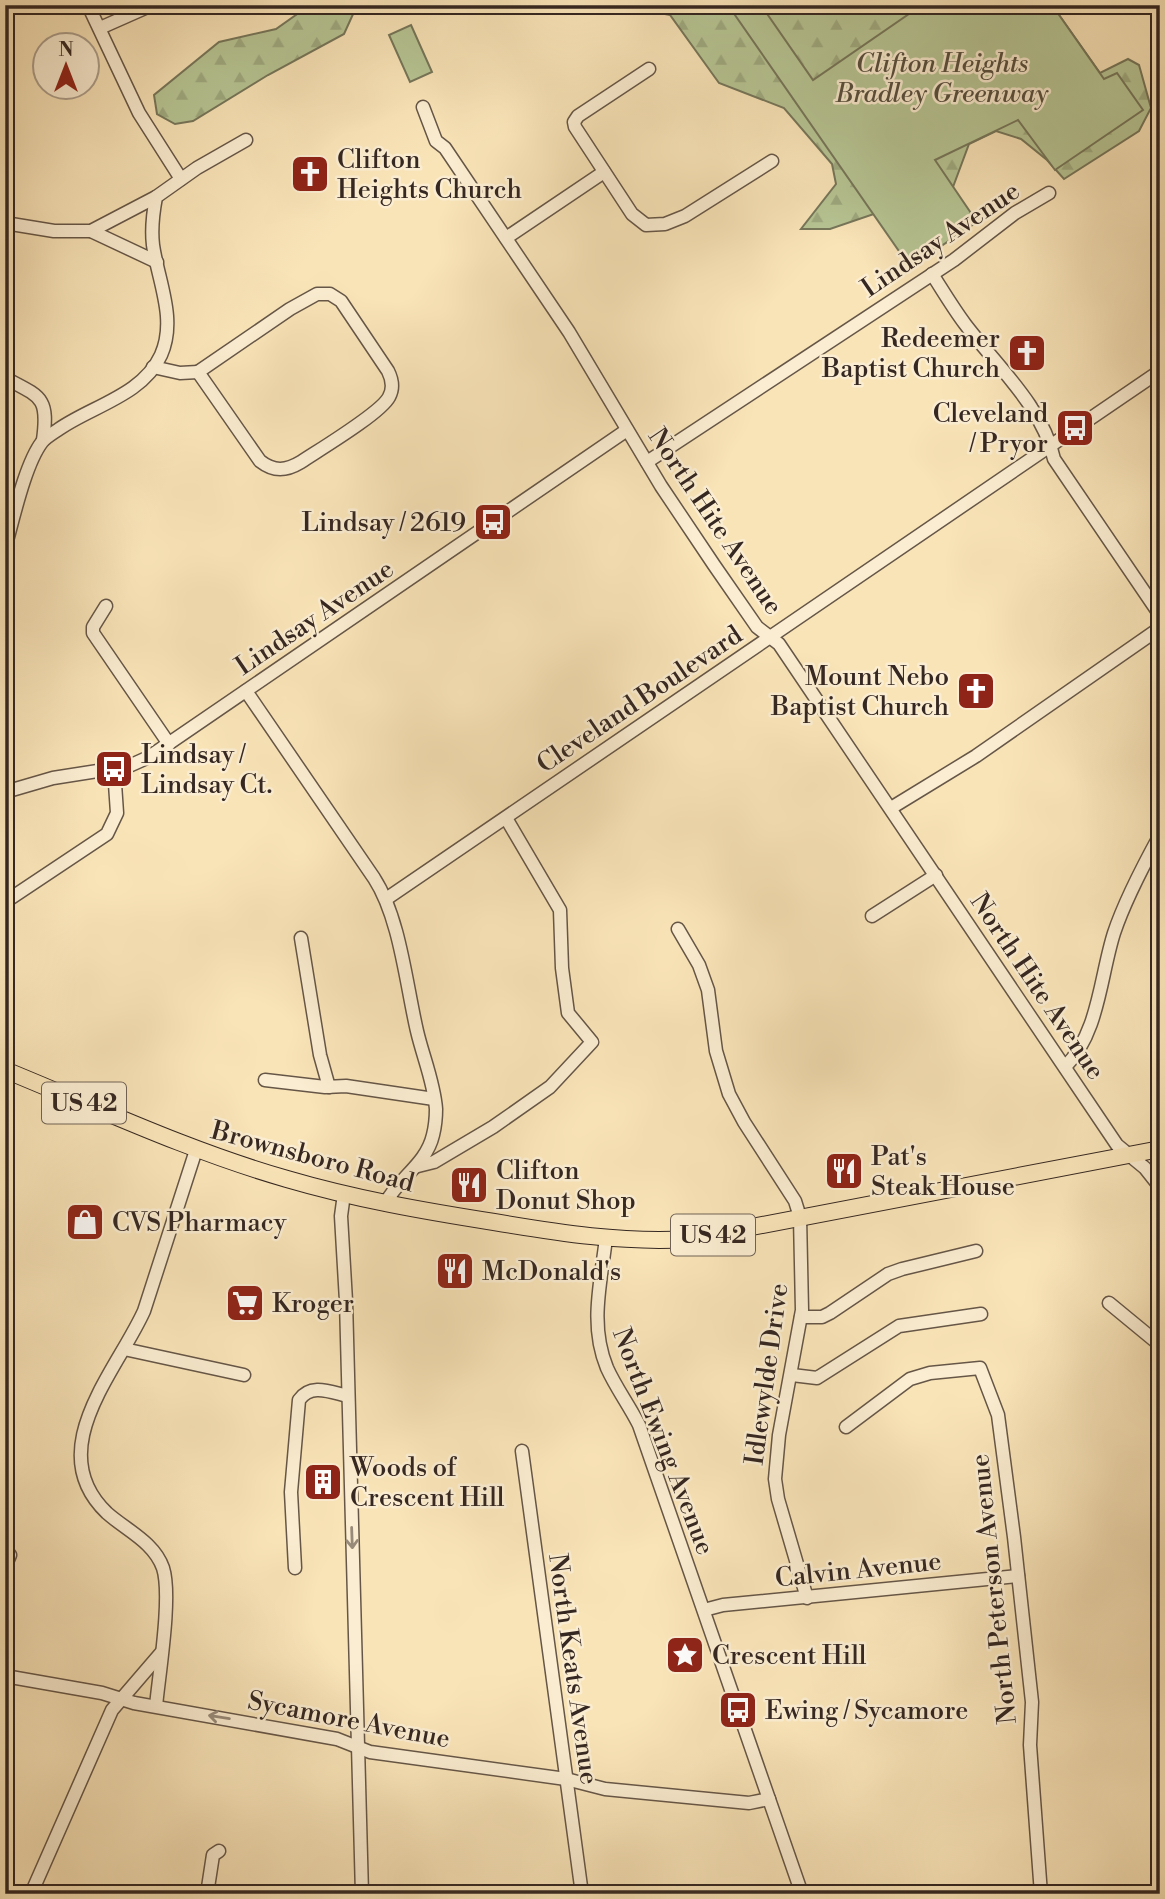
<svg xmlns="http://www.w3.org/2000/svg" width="1165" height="1899" font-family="'Libre Bodoni',serif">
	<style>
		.forest { fill: url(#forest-firs); stroke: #76765a; stroke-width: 2 }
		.park { fill: #b7c594; stroke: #76765a; stroke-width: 2 }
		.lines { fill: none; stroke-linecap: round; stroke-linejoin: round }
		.minor-casing { stroke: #665647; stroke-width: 15 }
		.major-casing { stroke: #352721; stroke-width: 18 }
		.minor { stroke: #fbedd1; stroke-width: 12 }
		.major { stroke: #f9e4b8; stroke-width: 16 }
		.oneway { stroke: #988a79 }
		.labels { text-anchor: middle; stroke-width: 5; stroke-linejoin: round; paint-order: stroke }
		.shield { fill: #fbedd1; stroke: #706256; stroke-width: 2 }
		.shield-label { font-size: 24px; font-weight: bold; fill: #352721 }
		.park-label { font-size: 26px; font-style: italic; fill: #564e3e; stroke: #fbedd1 }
		.poi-label { font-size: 26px; fill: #352721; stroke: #fbedd1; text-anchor: start }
		.street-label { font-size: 26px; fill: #352721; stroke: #fbedd1 }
	</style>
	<defs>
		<pattern id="forest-firs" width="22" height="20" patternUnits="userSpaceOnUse" patternTransform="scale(1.75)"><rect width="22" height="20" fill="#b7c594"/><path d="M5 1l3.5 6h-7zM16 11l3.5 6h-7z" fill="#9ea97f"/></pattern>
	</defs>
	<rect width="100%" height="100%" fill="#f9e4b8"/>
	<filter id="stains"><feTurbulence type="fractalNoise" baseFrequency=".00286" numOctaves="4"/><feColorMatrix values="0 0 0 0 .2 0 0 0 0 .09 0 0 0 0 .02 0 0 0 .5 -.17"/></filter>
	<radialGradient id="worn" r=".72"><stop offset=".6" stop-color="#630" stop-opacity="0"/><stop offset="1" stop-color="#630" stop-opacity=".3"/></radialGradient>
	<g class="forest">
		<polygon points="310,5 350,5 354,12 344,34 268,75 193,121 175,124 157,114 154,95 219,42 276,29"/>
		<polygon points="619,5 1052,5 1100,73 1128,59 1139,65 1151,108 1139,131 1064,179 1047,160 1021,139 996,131 969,144 953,187 830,229 801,229 836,184 832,164 784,108 719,83 670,15"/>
	</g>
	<g class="park">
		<polygon points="728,5 761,5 813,80 922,5 1052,5 1104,79 1117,73 1143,110 1055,170 1018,120 935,160 977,222 910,267"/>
		<polygon points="411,25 432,72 410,82 389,35"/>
	</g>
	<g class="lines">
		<defs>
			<g id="minor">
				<polyline points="88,5 139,113 181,179"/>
				<polyline points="1157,5 1160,9"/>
				<polyline points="100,28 152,5"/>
				<polyline points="649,69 578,116 574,122 575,127 632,214 646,225 665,224 685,216 772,161"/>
				<polyline points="423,107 436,141 445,148 569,332 661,486 714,565 757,627 779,644 1117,1145 1145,1168 1160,1187"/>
				<polyline points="5,223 54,231 91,231 156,197"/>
				<polyline points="91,231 157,262"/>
				<polyline points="506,238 604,172"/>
				<path d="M932 274C943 291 953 308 965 324 996 365 1043 407 1054 459L1160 615"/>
				<path d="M317 294H330L341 301 388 371C392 379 394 388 389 397 381 413 319 450 301 462 286 471 274 472 260 461L198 372 290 309Z"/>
				<polyline points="153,367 180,373 198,372"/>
				<path d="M5 378C41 397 49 397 43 440"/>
				<polyline points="647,462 954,260 1015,213 1049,193"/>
				<path d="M5 548C13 520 25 464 42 442 46 437 53 433 59 429 92 406 143 395 161 355 177 319 158 281 153 245 151 229 153 213 156 197L197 168 246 140"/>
				<polyline points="106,606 93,627 93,633 169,744"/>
				<path d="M246 691 374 878C400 918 406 984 417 1031 423 1057 434 1082 436 1109 436 1118 435 1127 433 1135 426 1165 398 1178 385 1204"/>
				<polyline points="5,792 53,778 129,766 149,757 627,430"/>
				<polyline points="891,808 976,756 1160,628"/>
				<polyline points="386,899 1160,371"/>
				<polyline points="5,902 107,834 117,813 114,769"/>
				<polyline points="872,916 936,875"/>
				<polyline points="678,929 699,965 708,990 716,1051 729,1094 744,1122 795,1201 800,1217 802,1310 779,1435 775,1479 778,1499 807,1598"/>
				<polyline points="301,938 320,1055 329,1087"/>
				<path d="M1065 1067C1099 1033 1100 977 1114 933 1125 900 1143 866 1160 835"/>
				<polyline points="265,1080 325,1087 346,1086 434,1099"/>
				<polyline points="418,1166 434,1162 493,1127 550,1087 592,1042 568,1013 562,968 560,910 506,818"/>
				<polyline points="344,1194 341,1216 346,1301 362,1894"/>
				<path d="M606 1238C601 1282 589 1325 607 1368 616 1388 629 1405 639 1425L802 1894"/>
				<polyline points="1109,1303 1160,1345"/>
				<polyline points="801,1317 822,1317 830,1313 888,1274 902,1269 976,1251"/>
				<polyline points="124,1349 244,1375"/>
				<polyline points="792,1375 817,1378 899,1326 981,1314"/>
				<polyline points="846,1427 910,1379 930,1373 980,1368 998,1415 1014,1537 1032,1702 1030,1745 1041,1894"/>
				<polyline points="522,1451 582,1894"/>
				<polyline points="5,1553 10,1555 5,1567"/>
				<path d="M295 1568 291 1492 299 1400C311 1383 330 1392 348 1396"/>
				<polyline points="704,1610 723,1605 1018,1576"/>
				<polyline points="5,1676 102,1693 134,1703 337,1739 370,1752 566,1779 605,1789 749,1803 769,1799"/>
				<path d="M156 1706C159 1674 172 1596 163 1568 154 1542 126 1530 107 1513 41 1450 117 1371 144 1311L196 1150"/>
				<polyline points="31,1894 112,1710 161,1653"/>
				<polyline points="207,1894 213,1855 219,1851"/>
			</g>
			<path id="major" d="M5 1070C98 1108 189 1151 287 1179 355 1199 424 1211 494 1222 559 1233 623 1243 689 1239L1160 1149"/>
		</defs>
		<use href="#minor" class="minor-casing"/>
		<use href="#major" class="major-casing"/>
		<use href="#minor" class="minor"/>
		<use href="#major" class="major"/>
	</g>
	<defs><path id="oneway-shaft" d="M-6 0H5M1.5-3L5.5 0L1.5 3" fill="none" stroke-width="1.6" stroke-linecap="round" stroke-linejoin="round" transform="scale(1.75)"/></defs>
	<g class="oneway">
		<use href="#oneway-shaft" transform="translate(352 1538) rotate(88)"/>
		<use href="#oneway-shaft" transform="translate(219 1717) rotate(-171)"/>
	</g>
	<defs>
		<symbol id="church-square" viewBox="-11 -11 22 22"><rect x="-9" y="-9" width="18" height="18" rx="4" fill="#8f2418" stroke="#fbedd1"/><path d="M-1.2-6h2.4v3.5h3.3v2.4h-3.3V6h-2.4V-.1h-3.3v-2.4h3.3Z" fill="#fff"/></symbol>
		<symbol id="bus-square" viewBox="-11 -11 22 22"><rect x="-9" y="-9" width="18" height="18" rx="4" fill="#8f2418" stroke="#fbedd1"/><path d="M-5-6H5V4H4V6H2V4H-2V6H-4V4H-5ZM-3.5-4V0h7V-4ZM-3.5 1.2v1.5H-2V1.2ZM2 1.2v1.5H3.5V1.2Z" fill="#fff"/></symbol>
		<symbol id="restaurant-square" viewBox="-11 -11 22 22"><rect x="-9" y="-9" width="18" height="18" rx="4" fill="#8f2418" stroke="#fbedd1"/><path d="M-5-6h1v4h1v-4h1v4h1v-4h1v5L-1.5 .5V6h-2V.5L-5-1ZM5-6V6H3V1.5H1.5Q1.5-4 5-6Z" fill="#fff"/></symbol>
		<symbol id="shop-square" viewBox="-11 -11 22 22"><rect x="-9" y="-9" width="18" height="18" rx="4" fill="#8f2418" stroke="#fbedd1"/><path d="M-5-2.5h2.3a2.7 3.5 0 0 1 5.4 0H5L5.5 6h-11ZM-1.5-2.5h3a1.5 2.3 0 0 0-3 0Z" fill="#fff"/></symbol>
		<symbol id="supermarket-square" viewBox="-11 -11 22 22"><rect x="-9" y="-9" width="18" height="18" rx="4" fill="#8f2418" stroke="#fbedd1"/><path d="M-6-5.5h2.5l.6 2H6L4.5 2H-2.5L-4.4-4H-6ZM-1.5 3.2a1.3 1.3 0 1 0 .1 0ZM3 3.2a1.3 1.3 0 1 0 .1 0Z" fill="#fff"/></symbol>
		<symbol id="building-square" viewBox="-11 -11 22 22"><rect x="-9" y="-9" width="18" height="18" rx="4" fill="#8f2418" stroke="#fbedd1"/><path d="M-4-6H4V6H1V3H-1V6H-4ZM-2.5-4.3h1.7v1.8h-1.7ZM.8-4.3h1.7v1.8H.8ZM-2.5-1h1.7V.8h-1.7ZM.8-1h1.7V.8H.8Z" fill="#fff"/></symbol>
		<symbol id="sight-square" viewBox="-11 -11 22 22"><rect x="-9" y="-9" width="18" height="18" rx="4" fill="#8f2418" stroke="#fbedd1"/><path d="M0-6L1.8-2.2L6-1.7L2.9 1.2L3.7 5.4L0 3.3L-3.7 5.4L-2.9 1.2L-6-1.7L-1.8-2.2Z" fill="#fff"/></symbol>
	</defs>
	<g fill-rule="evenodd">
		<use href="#church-square" x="288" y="152" width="44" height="44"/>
		<use href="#church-square" x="1005" y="331" width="44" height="44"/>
		<use href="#bus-square" x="1053" y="406" width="44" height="44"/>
		<use href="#bus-square" x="471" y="500" width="44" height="44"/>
		<use href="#church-square" x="954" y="669" width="44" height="44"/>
		<use href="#bus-square" x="92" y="747" width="44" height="44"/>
		<use href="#restaurant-square" x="822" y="1149" width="44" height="44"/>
		<use href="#restaurant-square" x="447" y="1163" width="44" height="44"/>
		<use href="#shop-square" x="63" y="1200" width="44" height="44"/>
		<use href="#restaurant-square" x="433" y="1249" width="44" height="44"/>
		<use href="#supermarket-square" x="223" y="1281" width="44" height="44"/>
		<use href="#building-square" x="301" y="1460" width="44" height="44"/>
		<use href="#sight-square" x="663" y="1633" width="44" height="44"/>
		<use href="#bus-square" x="716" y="1688" width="44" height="44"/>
	</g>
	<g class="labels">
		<g class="shield">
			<rect x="42" y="1082.5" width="84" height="41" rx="5"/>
			<rect x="671" y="1214.5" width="84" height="41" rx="5"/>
		</g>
		<g class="shield-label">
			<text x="84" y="1111">US 42</text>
			<text x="713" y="1243">US 42</text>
		</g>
		<g class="park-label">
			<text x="942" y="72">Clifton Heights<tspan x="942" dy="30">Bradley Greenway</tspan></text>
		</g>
		<g class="poi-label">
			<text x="337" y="168">Clifton<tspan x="337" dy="30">Heights Church</tspan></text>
			<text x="1000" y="347" text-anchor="end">Redeemer<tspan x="1000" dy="30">Baptist Church</tspan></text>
			<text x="1048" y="422" text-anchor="end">Cleveland<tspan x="1048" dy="30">/ Pryor</tspan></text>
			<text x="466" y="531" text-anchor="end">Lindsay / 2619</text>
			<text x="949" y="685" text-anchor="end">Mount Nebo<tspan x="949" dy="30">Baptist Church</tspan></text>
			<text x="141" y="763">Lindsay /<tspan x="141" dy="30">Lindsay Ct.</tspan></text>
			<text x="871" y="1165">Pat's<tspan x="871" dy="30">Steak House</tspan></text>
			<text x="496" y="1179">Clifton<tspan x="496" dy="30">Donut Shop</tspan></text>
			<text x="112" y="1231">CVS Pharmacy</text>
			<text x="482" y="1280">McDonald's</text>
			<text x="272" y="1312">Kroger</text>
			<text x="350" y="1476">Woods of<tspan x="350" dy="30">Crescent Hill</tspan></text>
			<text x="712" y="1664">Crescent Hill</text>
			<text x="765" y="1719">Ewing / Sycamore</text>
		</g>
		<g class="street-label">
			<text transform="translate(940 239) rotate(-34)" y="9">Lindsay Avenue</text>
			<text transform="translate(716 521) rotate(56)" y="9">North Hite Avenue</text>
			<text transform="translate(314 617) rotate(-34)" y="9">Lindsay Avenue</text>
			<text transform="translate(639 699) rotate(-34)" y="9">Cleveland Boulevard</text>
			<text transform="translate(1038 986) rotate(56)" y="9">North Hite Avenue</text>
			<text transform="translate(313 1156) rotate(15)" y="9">Brownsboro Road</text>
			<text transform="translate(766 1374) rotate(-82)" y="9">Idlewylde Drive</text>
			<text transform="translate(664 1441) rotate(69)" y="9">North Ewing Avenue</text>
			<text transform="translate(858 1569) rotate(-6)" y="9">Calvin Avenue</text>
			<text transform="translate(993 1589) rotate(-96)" y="9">North Peterson Avenue</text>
			<text transform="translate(574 1669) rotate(82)" y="9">North Keats Avenue</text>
			<text transform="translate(349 1719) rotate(11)" y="9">Sycamore Avenue</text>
		</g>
	</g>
	<rect width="1165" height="1899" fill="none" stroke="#f9e4b8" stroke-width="28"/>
	<rect x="7" y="7" width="1151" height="1885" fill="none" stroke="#352721" stroke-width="3.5"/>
	<rect x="14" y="14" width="1137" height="1871" fill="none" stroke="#352721" stroke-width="2"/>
	<g transform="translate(66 66)"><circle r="33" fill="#fbedd1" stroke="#ac9e8b" stroke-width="2"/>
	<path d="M0-5L12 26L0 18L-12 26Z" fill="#8f2418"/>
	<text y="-10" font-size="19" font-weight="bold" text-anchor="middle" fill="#352721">N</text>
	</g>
	<rect width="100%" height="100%" filter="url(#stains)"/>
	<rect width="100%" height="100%" fill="url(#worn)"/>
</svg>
